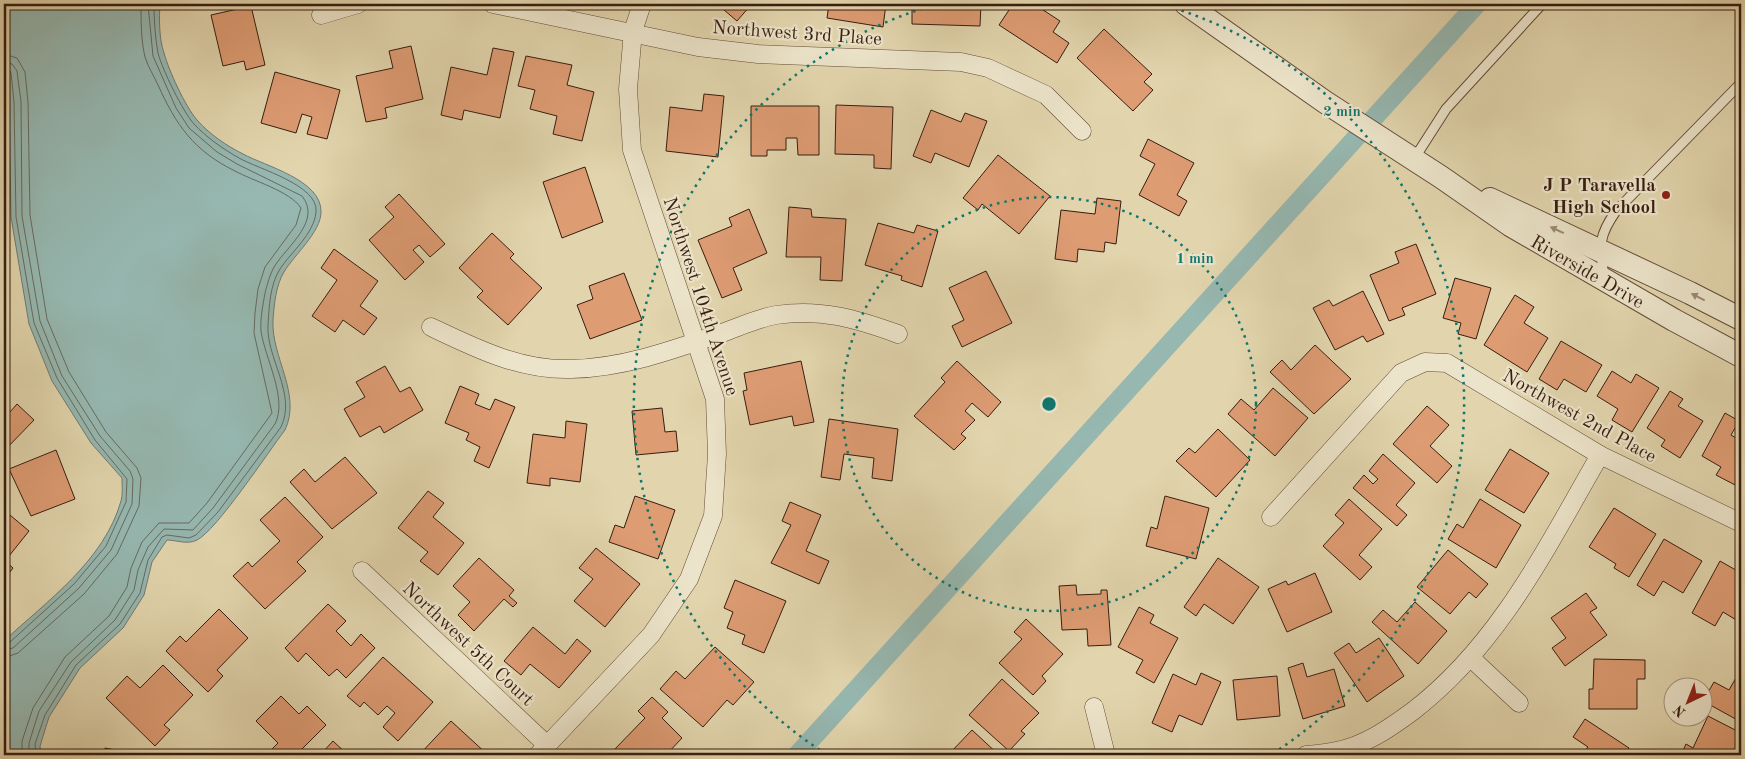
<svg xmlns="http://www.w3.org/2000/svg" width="1745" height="759" font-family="'Old Standard TT',serif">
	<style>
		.water { fill: #96b8b1; stroke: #707a71 }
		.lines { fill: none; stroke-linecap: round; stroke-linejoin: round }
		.shore { stroke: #666a60; stroke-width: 1 }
		.canal { stroke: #96b8b1; stroke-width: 19 }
		.building { fill: #de9c73; stroke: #371d10 }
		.service-casing { stroke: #624b37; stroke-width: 11 }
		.minor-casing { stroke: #624b37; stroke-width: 19 }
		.tertiary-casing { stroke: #624b37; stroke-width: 24 }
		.service { stroke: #ece4ca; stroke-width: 9 }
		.minor { stroke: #ece4ca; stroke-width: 18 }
		.tertiary { stroke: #ece4ca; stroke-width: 22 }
		.oneway { fill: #9b8a76 }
		.ring { fill: none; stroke: #0f766e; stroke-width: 2.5; stroke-dasharray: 2.5 5 }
		.poi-dot { fill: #8f2418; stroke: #ece4ca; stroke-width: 2 }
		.labels { text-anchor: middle; stroke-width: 4.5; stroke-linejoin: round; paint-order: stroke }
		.street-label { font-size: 19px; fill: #371d10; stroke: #ece4ca }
		.poi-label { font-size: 19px; font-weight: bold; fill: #371d10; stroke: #ece4ca; text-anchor: end }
		.centre { fill: #0f766e; stroke: #ece4ca; stroke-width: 2.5 }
		.ring-label { font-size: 15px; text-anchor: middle; font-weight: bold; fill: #0f766e; stroke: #ece4ca; stroke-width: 4.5; stroke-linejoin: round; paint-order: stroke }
	</style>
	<rect width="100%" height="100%" fill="#e2d5ad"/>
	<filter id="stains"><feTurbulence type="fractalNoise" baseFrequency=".004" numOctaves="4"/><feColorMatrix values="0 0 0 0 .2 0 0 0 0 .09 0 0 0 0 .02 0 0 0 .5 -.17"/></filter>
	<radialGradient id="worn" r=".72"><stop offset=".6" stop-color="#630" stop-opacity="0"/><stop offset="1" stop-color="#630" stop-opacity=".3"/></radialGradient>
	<path class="water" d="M4 4H160C159 18 159 39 164 53 169 71 185 106 197 120 209 134 227 146 243 154 265 166 322 180 321 212 321 232 294 255 284 272 276 285 274 305 273 320 271 357 302 394 285 430 269 451 216 531 197 540 188 545 176 540 167 540L152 562 144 595 123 628 80 668 49 717 40 746 41 755H4V641C47 601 104 561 121 501 123 495 122 486 122 478L91 443 52 381 29 324 11 217 9 102 4 61Z"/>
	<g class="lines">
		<g class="shore">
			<polyline points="4,54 17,58 25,72 28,102 30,215 47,319 69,372 106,432 137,468 141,478 139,506 117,554 84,594 18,653 4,658"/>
			<polyline points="4,62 12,64 17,71 21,102 22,216 40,321 62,376 100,436 130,471 133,479 132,504 111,550 79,588 13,648 4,650"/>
			<polyline points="4,68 9,69 11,73 14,102 16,217 34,323 57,378 95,440 127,479 126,502 106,546 74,584 9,643 4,644"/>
			<path d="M22 755V741L33 708 65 657 109 616 127 587 131 568 142 542 159 523H189L207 503 272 413 254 333 255 313 258 289 265 267 296 225 301 208C290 191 253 181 235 171 194 151 176 125 158 85 154 76 148 67 145 57 141 41 141 20 141 4"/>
			<path d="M29 755V743L39 711 71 662 115 620 134 590 138 570 148 547 164 529 193 530 213 508 275 424C288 398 265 359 261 331 260 319 263 305 265 293 267 285 270 274 274 267 287 246 322 221 302 196L237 164 217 152 189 128 176 108 153 56 148 4"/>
			<path d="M36 755 35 744 45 715 76 665 120 624 140 593 148 560 162 537 167 535 189 538 196 535 218 512 281 427C297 394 266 358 268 325 269 308 270 284 280 269 291 252 314 234 316 212 319 185 258 169 239 158 223 149 206 137 194 124 183 112 162 69 158 53 155 38 154 19 154 4"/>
		</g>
		<polyline class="canal" points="797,755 1477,4"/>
	</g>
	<g class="building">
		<polygon points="717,4 748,4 750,6 737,21"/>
		<polygon points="829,4 886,4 883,27 827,18"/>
		<polygon points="912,4 981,4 980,26 912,24"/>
		<polygon points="1013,4 1034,4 1060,21 1053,32 1069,43 1057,63 999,25"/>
		<polygon points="251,6 265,65 246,70 244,61 223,66 211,15"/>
		<polygon points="1104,29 1152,74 1144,82 1153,90 1133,111 1077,58"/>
		<polygon points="411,46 423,99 385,108 387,118 366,122 356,76 393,68 389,51"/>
		<polygon points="493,48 514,52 500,118 464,110 462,120 441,115 451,67 487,75"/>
		<polygon points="526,56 572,65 567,85 594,92 582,141 553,134 557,116 530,109 535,90 518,86"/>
		<polygon points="275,72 340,90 327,139 307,134 312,117 302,114 296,133 261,123"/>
		<polygon points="704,94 724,96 718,157 666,151 670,107 702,111"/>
		<polygon points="836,105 893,107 891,169 874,168 874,155 835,154"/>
		<polygon points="751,106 819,106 819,155 798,155 797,138 786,138 786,150 767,150 767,156 751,156"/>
		<polygon points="931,110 961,122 965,113 987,121 969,167 935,153 931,163 913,156"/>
		<polygon points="1148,139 1194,163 1177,195 1187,201 1179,216 1139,195 1155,164 1140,156"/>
		<polygon points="998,155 1050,196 1019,234 982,204 978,210 963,198"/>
		<polygon points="585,167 603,222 562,238 543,182"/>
		<polygon points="399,194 445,244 430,257 419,245 413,250 424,262 405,280 369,240 394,217 385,207"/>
		<polygon points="1097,198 1121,201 1116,244 1105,242 1104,252 1078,249 1077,262 1055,259 1061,210 1095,214"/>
		<polygon points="789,207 811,209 812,217 846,219 842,281 820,280 821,257 786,257"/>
		<polygon points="749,209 767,253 733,268 742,290 722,298 698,240 732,226 729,218"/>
		<polygon points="878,223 914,233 917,225 938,231 922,287 901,280 902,276 865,265"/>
		<polygon points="492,233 514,254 510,258 542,288 508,325 477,297 483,291 459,268"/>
		<polygon points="1416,244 1436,294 1402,308 1405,315 1389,321 1370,275 1399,263 1395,252"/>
		<polygon points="334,249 378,281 360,306 377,318 364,335 343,320 335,332 312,316 337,280 321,268"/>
		<polygon points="986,271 1012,323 962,347 952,326 964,320 949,288"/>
		<polygon points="624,273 642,320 590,339 577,305 593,299 589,286"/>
		<polygon points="1455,278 1491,288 1476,339 1458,334 1461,323 1443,318"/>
		<polygon points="1363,291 1384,334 1367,342 1363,336 1335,350 1313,308 1329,300 1333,306"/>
		<polygon points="1515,295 1534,307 1524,323 1548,338 1527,372 1484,345"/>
		<polygon points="1561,341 1602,365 1586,392 1564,379 1557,390 1539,379"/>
		<polygon points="1315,345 1351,379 1314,414 1270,372 1282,360 1291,370"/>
		<polygon points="801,361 814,422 794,426 792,416 750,425 743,391 747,390 744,373"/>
		<polygon points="957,361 1001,402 988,417 972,403 965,411 975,420 961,434 966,438 954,450 914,416 945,382 941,378"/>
		<polygon points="385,366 400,392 410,387 423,410 384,433 380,426 360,437 344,409 365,397 356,382"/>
		<polygon points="1612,371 1631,383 1636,374 1659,388 1632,432 1612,420 1618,409 1597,396"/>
		<polygon points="460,386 479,394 475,404 490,410 495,399 515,407 489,468 474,461 480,447 466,440 469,433 445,423"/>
		<polygon points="1273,388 1308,418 1275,456 1228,414 1241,399 1254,410"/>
		<polygon points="1670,391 1683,399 1678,406 1703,421 1680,458 1661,446 1665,440 1647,428"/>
		<polygon points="17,404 34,420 4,451 4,406 10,412"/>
		<polygon points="1427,406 1449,425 1430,446 1452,466 1437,483 1393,444"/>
		<polygon points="662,408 665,432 676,431 678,451 636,455 632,411"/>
		<polygon points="1725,413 1739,421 1731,435 1741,441 1741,478 1737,486 1716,475 1721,467 1702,456"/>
		<polygon points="829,419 898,429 892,481 872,478 874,458 844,454 840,480 821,477"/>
		<polygon points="566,421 587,424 580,482 550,478 550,486 527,483 533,434 565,438"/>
		<polygon points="1218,429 1250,460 1216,497 1176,461 1189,448 1195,453"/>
		<polygon points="1510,449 1549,473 1524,513 1485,490"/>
		<polygon points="56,450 75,499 31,516 9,469"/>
		<polygon points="1383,454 1415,483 1396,505 1407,515 1397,526 1353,488 1364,475 1373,484 1378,479 1369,471"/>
		<polygon points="345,457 377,493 332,529 290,482 304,469 315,482"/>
		<polygon points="428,491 444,503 433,517 464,543 438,575 420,561 428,552 398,528"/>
		<polygon points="635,496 675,510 658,559 609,542 615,525 624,528"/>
		<polygon points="1165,496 1209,508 1196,559 1146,546 1151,527 1157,529"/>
		<polygon points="285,497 323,537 297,562 306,571 265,609 233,576 248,562 252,567 280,541 260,520"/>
		<polygon points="1349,499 1382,529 1359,555 1372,567 1360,580 1323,546 1344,523 1335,515"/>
		<polygon points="1480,499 1521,525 1496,568 1448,539 1457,524 1463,528"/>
		<polygon points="790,502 821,515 806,551 829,561 819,584 771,563 791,525 782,521"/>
		<polygon points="1614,508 1656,534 1629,577 1614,568 1616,564 1589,547"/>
		<polygon points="4,510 29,531 5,561 13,568 4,580"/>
		<polygon points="1664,539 1702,561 1683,593 1663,581 1654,596 1637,585"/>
		<polygon points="596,548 640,584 605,627 574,601 593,579 579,568"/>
		<polygon points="1448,550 1488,584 1476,598 1469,592 1450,614 1417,587"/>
		<polygon points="479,558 514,590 509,596 517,603 513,607 504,599 474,631 458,615 470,602 453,586"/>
		<polygon points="1218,558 1259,587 1233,624 1204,604 1196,616 1184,607"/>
		<polygon points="1720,561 1741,573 1741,615 1738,621 1723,612 1715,626 1692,613"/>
		<polygon points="1315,573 1332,612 1287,632 1268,589 1286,581 1288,585"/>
		<polygon points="735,580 786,601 764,653 742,644 745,635 727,628 733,612 724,608"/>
		<polygon points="1076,585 1077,595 1101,594 1101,590 1107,590 1111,645 1088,646 1087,629 1062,630 1059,586"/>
		<polygon points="1586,593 1597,608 1590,612 1607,635 1565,666 1552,648 1566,638 1551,618"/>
		<polygon points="1415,602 1447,631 1418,664 1372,622 1383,610 1397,622"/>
		<polygon points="328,604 346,621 336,631 351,646 361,634 375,648 346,678 337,669 329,676 306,653 298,662 285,648"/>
		<polygon points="1139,607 1154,615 1150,623 1178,638 1154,683 1136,673 1143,660 1118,647"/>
		<polygon points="219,609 248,638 217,670 223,676 208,692 166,651 180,636 186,642"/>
		<polygon points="1026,619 1063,654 1042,676 1046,681 1033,695 999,663 1022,639 1014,632"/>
		<polygon points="533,627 565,654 577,639 591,651 559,688 530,664 521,675 504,661"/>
		<polygon points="1379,638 1404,676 1367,702 1334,653 1349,643 1356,653"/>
		<polygon points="715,647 754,682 733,705 727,700 703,727 660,689 676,671 685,679"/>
		<polygon points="383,657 433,702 398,741 383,727 395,713 387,706 378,715 364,702 360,707 347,696"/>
		<polygon points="1594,659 1645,660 1645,679 1637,679 1637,709 1589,709 1589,689 1593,689"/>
		<polygon points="1303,663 1307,677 1334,669 1345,706 1303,719 1288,668"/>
		<polygon points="163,665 193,695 164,725 170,730 155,746 106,698 127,676 140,688"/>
		<polygon points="1741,669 1741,722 1703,701 1714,682 1729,690"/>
		<polygon points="1201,673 1221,682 1202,725 1179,715 1172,732 1152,723 1173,674 1196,685"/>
		<polygon points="1277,676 1280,716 1237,720 1233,680"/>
		<polygon points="1002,679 1039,713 1021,731 1025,734 1009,751 969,715"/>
		<polygon points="281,696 299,714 307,706 326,725 296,755 269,755 267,754 278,743 256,721"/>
		<polygon points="652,697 668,712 662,718 682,738 666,755 618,755 613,751 645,718 638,711"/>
		<polygon points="1708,716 1741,733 1741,755 1733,751 1731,755 1681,755 1686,744 1693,748"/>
		<polygon points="1585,719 1629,748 1624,755 1582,755 1588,747 1573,737"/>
		<polygon points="451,721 488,755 419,755"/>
		<polygon points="972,730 999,755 948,755"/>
		<polygon points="333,741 348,755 320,755"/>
		<polygon points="105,748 143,755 104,755"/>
	</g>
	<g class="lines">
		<defs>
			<g id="service">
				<polyline points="1414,159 1446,109 1542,4"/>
				<path d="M1604 278C1600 246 1597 238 1616 211L1741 83"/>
			</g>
			<g id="minor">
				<polyline points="493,4 698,47 758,54 961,62 988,68 1046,95 1082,131"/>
				<polyline points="321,15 358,4"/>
				<path d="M431 327C475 348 521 371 571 369 623 368 673 350 722 333 739 327 758 318 776 315 820 308 857 319 898 334"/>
				<polyline points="1271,517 1401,373 1425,362 1447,363 1600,455 1741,523"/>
				<polyline points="362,571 547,745"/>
				<polyline points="1471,658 1519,703"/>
				<polyline points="1094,707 1106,755"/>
				<polyline points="538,755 651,635 689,579 713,516 717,454 715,399 632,150 628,89 633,31 642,4"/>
				<path d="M1306 755C1316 754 1326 753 1336 751 1364 746 1390 728 1413 711 1500 644 1546 548 1600 455"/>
			</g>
			<g id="tertiary">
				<polyline points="1186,4 1325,102 1441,177 1510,225 1674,320 1741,356"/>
				<polyline points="1490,199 1690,293 1741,319"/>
			</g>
		</defs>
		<use href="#service" class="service-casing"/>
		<use href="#minor" class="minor-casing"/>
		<use href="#tertiary" class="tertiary-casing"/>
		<use href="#service" class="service"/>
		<use href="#minor" class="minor"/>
		<use href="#tertiary" class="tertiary"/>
	</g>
	<defs><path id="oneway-solid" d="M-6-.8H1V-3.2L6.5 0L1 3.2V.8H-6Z" transform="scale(1.25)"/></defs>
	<g class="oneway">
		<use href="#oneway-solid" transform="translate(1557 230) rotate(-155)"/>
		<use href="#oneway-solid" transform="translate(1698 297) rotate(-153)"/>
	</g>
	<g class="ring">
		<circle cx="1049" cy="404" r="207"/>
		<path d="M826 754A415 415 0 0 1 938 4M1160 4A415 415 0 0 1 1272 754"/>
	</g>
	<circle class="poi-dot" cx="1666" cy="195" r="5"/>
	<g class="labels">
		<g class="street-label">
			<text transform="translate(797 32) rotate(4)" y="7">Northwest 3rd Place</text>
			<text transform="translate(1588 271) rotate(30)" y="7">Riverside Drive</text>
			<text transform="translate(702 296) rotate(72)" y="7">Northwest 104th Avenue</text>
			<text transform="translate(1580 415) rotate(29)" y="7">Northwest 2nd Place</text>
			<text transform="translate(469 643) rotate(43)" y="7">Northwest 5th Court</text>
		</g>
		<g class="poi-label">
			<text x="1656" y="191">J P Taravella<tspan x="1656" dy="22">High School</tspan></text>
		</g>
	</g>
	<circle cx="1049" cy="404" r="8" class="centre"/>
	<g class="ring-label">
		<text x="1342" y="116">2 min</text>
		<text x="1195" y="263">1 min</text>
	</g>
	<rect width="1745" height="759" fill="none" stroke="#e2d5ad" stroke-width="20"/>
	<rect x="5" y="5" width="1735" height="749" fill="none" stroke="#371d10" stroke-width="2.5"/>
	<rect x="10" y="10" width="1725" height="739" fill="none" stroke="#371d10"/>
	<g transform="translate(1688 702) rotate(223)"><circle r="24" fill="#ece4ca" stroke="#a49480"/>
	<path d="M0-4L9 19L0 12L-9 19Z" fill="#8f2418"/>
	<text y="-8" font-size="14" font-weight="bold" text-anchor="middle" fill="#371d10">N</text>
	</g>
	<rect width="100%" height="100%" filter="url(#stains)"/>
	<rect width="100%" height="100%" fill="url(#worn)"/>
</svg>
